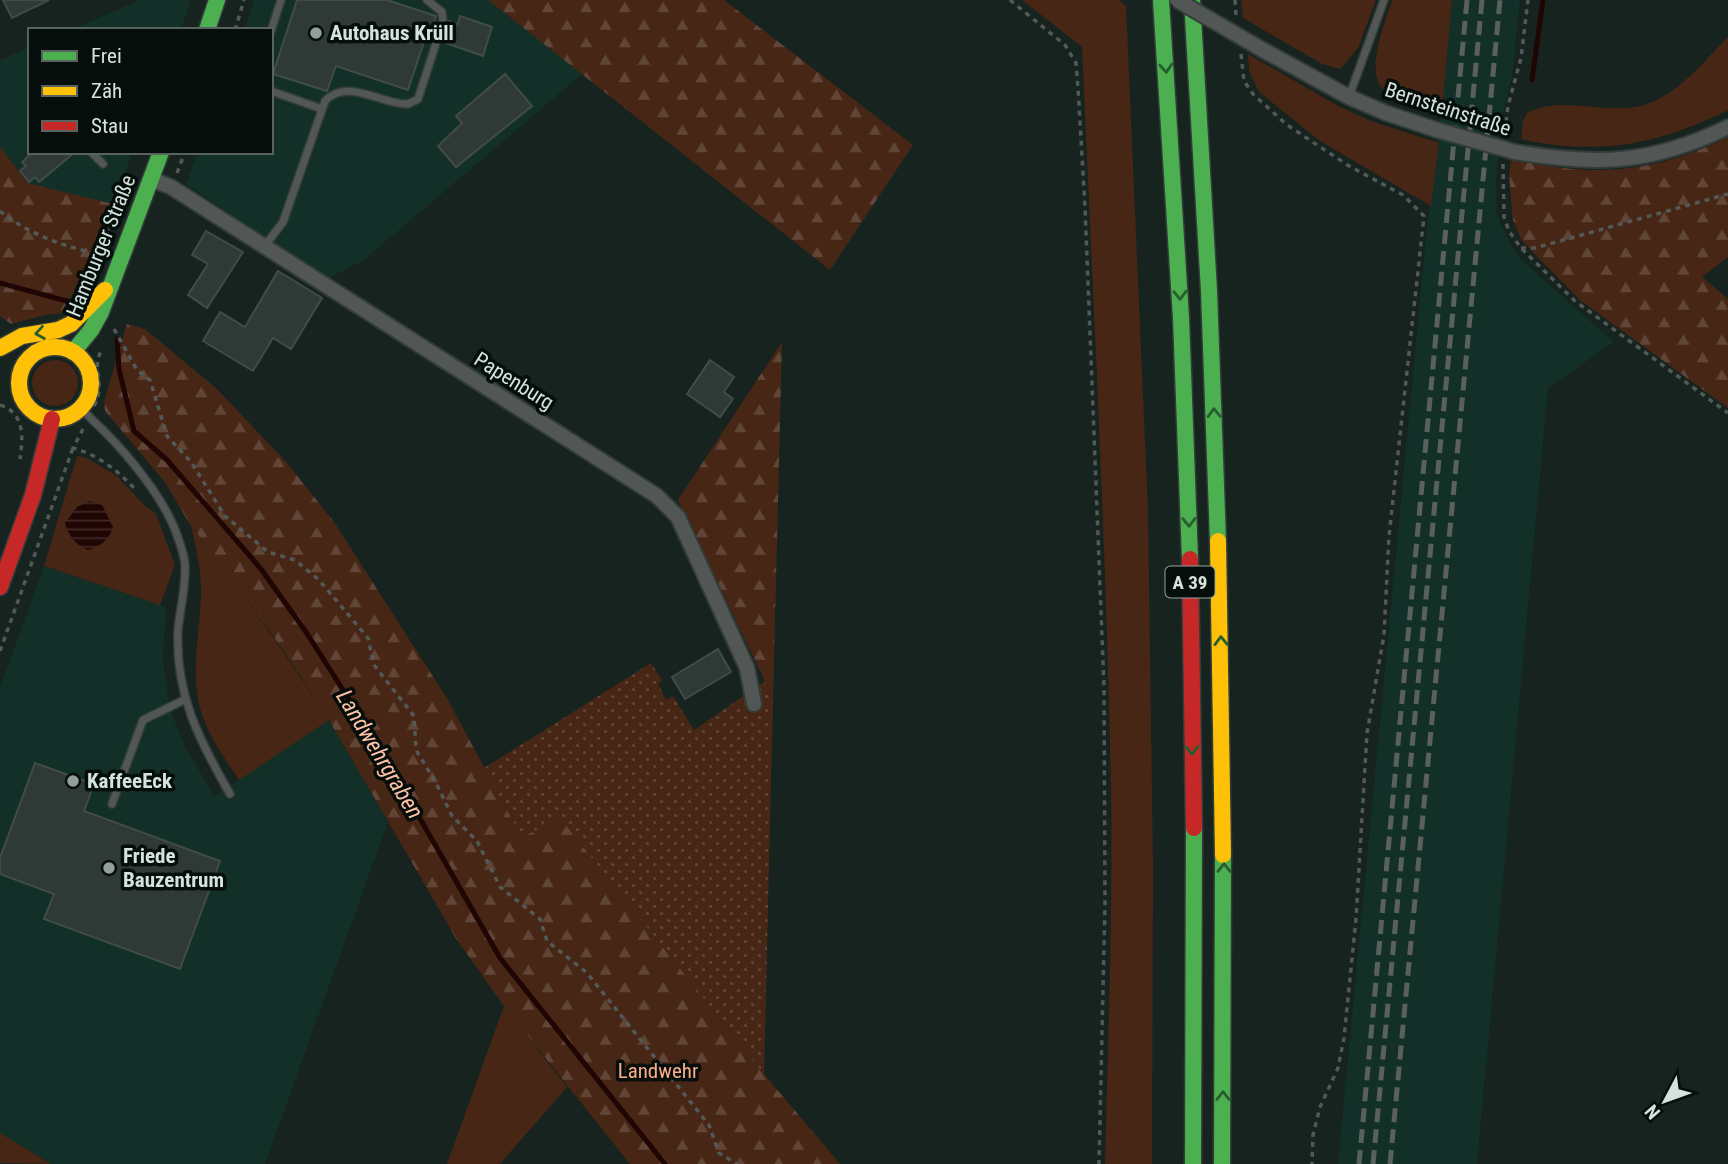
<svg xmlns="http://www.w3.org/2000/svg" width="1728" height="1164" font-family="'Roboto Condensed',sans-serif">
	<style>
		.built { fill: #123027 }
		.grass { fill: #472615 }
		.forest { fill: url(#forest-firs) }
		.park { fill: url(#park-dots) }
		.water { fill: url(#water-rules) }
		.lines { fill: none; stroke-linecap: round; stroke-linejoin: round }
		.stream { stroke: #1f0503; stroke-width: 5 }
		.building { fill: #2f3a36; stroke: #414c49; stroke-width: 2 }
		.lane-casing { stroke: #323d39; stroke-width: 10 }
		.street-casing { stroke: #323d39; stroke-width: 18 }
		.fast-casing { stroke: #323d39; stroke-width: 19 }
		.slow-casing { stroke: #323d39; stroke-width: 19 }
		.jam-casing { stroke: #323d39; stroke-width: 19 }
		.path { stroke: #525956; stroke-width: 3.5; stroke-dasharray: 5 5; stroke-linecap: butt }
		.lane { stroke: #525755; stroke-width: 7 }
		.street { stroke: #525755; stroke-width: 14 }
		.fast { stroke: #4caf50; stroke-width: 16 }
		.slow { stroke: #ffc107; stroke-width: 16 }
		.jam { stroke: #c62828; stroke-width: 16 }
		.rail { stroke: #59605e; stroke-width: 5; stroke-dasharray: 14 7; stroke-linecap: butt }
		.street-bridge-casing { stroke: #323d39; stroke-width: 18; stroke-linecap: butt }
		.street-bridge { stroke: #525755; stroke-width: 14 }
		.oneway { stroke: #285e2e }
		.poi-dot { fill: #92a09a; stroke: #050e0b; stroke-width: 2.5 }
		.labels { text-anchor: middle; stroke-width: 7; stroke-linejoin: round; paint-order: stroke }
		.shield { fill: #050e0b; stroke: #97a39e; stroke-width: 2 }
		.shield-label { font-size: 19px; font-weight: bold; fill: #d5e3dd }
		.poi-label { font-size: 21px; font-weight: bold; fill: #d5e3dd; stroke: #050e0b; text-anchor: start }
		.street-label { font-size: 21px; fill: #d5e3dd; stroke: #050e0b }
		.park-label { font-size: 21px; fill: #fcad8a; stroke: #050e0b }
		.water-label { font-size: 23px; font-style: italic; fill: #fec1a7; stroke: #050e0b }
	</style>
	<defs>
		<pattern id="forest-firs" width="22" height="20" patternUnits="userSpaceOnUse" patternTransform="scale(1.75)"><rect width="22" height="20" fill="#472615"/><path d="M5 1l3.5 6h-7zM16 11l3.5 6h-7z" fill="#614537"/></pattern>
		<pattern id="park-dots" width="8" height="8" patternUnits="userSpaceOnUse" patternTransform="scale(1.75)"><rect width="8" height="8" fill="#472615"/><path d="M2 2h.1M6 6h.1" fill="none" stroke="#614537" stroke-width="1.8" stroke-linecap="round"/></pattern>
		<pattern id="water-rules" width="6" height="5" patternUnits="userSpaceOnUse" patternTransform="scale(1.75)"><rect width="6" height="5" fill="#1f0503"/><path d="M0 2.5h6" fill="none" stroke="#3f2927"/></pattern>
	</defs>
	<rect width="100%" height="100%" fill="#16231f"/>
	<g class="built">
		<polygon points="140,0 191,0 181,30 71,30"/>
		<polygon points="254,0 488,0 582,74 364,260 325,280 257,236 229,213 186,184 198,152 271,152 271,30 244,30"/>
		<polygon points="1452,0 1520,0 1512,77 1502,117 1496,180 1497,216 1513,249 1529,267 1614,342 1548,388 1477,1164 1338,1164 1426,237 1437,159"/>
		<polygon points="30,47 30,152 133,152 113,204 28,183 0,147 0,60"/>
		<polygon points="44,566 166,607 163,658 170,710 187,751 215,796 329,720 388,822 265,1164 51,1164 0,1133 0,687"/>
	</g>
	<g class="grass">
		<path d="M1022 0H1119L1126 6 1148 510 1153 867 1152 1164H1105C1108 1039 1113 913 1111 788 1106 541 1093 294 1082 47Z"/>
		<polygon points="1241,0 1376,0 1358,48 1340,69 1322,64 1243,18"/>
		<path d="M1392 0H1452L1442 111C1425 106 1404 103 1389 94 1361 77 1385 24 1392 0Z"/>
		<path d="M1728 37V110C1658 145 1598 156 1521 139L1523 121 1527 113C1561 94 1607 116 1644 105 1678 95 1704 61 1728 37Z"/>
		<polygon points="1248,54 1340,107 1371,121 1439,143 1431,206 1320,141 1259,92 1249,71"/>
		<circle cx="55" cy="383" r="23"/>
		<polygon points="77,456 87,458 117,476 144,505 156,514 175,565 160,605 44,566"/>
		<path d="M191 526 231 575 329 720 239 780C224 757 205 731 199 704 191 670 200 630 201 595 202 572 196 548 191 526Z"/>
		<polygon points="504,1006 567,1087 500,1164 447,1164"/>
		<polygon points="0,1133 51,1164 0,1163"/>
	</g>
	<g class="forest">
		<polygon points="488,0 724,0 913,145 830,270"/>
		<path d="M1728 137V257L1702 277 1728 299V408L1580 300 1522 241 1513 220 1509 175 1511 158C1589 179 1656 173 1728 137Z"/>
		<polygon points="0,147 28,183 113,204 64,313 45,315 11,324 0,316"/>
		<polygon points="127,324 145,329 217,389 287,463 334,522 448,700 521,836 561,819 764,1074 840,1164 630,1164 504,1006 457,940 329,720 291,662 231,575 191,526 164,481 105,411 104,402"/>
		<polygon points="782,342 773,698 678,500"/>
	</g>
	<polygon class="park" points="651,663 662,680 658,684 666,700 673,696 694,730 765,681 773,698 764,1074 561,819 522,837 484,768"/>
	<path class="water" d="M90 501 102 505 113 527C108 541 102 545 88 550 75 544 69 537 65 523L77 507Z"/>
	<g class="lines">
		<g class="stream">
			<polyline points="1532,80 1543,0"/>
			<polyline points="0,283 70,302"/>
			<polyline points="117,339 119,369 134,431 167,460 261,569 306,632 375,740 500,958 665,1164"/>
		</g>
	</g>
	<g class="building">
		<polygon points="3,0 49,0 12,18"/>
		<polygon points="297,0 387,0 436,16 431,38 426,36 408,90 336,66 327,91 273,74"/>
		<polygon points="460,16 492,27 483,56 443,42 449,21 458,24"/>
		<polygon points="505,74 532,106 456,167 438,146 462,123 456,116"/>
		<polygon points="33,152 75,152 39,182 35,177 29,182 20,171 26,166 22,162"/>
		<polygon points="206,231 243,252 207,308 188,295 208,264 192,255"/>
		<polygon points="278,271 322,298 291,349 273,338 253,371 203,341 220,312 245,327"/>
		<polygon points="710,360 734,377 724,392 733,399 720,417 687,394"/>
		<polygon points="718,649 731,672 685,699 672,677"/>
		<polygon points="35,763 94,784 84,811 220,861 180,969 44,919 54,894 0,874 0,858"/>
	</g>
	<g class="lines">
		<defs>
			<g id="lane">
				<polyline points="271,31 281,0"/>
				<polyline points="271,91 322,109"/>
				<polyline points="1349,97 1384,0"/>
				<polyline points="91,152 103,164"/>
				<path d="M263 248 283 222 325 101C347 77 382 105 408 104 409 103 417 100 418 99L443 22 442 12 427 0"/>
				<path d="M82 408C88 417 96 423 104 431 130 457 165 500 177 535 180 544 185 556 185 566 186 587 180 609 178 630 175 694 199 740 230 794"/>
				<polyline points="112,804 143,720 184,700"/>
			</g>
			<g id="street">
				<polyline points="1263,50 1349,97 1386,113 1437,130"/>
				<path d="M1515 152C1597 166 1652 164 1728 127"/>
				<polyline points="151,179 171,187 657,496 678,517 747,668 754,704"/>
			</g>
			<g id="fast">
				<polyline points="1161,0 1181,318 1190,559"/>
				<polyline points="1192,0 1209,291 1218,541"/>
				<polyline points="207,30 217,0"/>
				<polyline points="73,352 91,330 101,312 161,152"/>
				<polyline points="1193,1164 1194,828"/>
				<polyline points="1222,1164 1223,855"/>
			</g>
			<g id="slow">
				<circle cx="55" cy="383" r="36"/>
				<polyline points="0,348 22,336 58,330 71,324 105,290"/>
				<polyline points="1218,541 1223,855"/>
			</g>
			<g id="jam">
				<polyline points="1190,559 1194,828"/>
				<polyline points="0,587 33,495 52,419"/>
			</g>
		</defs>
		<use href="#lane" class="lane-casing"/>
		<use href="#street" class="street-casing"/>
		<use href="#fast" class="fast-casing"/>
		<use href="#slow" class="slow-casing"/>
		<use href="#jam" class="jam-casing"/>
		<g class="path">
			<polyline points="1010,0 1065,45 1076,63 1078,88 1085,207 1104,687 1105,904 1099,1164"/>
			<polyline points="1235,0 1236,15"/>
			<polyline points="235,30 244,0"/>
			<polyline points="1241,54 1244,81 1253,94 1287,125 1349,166 1403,195 1424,216 1389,536 1384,635 1367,733 1356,919 1344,1038 1338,1068 1320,1107 1313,1135 1312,1164"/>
			<polyline points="1505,132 1508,106 1521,58 1528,0"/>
			<polyline points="1503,164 1504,217 1509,231 1521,248 1575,301 1728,413"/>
			<polyline points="177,173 185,152"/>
			<path d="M0 211C28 234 63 246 98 254"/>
			<polyline points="1521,248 1535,248 1728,194"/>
			<polyline points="89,277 130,174"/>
			<polyline points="114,329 137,370 150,380 167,436 191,462 225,516 268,552 295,560 319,580 368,638 374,665 414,716 416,750 436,783 452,816 477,841 500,887 540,919 547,941 587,973 709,1125 719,1153 737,1164"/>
			<path d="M0 405C25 413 23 437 20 459"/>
			<path d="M94 406C106 385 91 370 101 351"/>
			<path d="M83 429 73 448C99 455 119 472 137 491"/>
			<polyline points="0,651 73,448"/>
		</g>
		<use href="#lane" class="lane"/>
		<use href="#street" class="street"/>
		<use href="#fast" class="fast"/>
		<use href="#slow" class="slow"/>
		<use href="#jam" class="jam"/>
		<g class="rail">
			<polyline points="1359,1164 1467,0"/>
			<polyline points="1373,1164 1482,0"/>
			<polyline points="1390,1164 1500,0"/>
		</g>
		<defs>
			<g id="street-bridge">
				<polyline points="1177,0 1263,50"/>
				<polyline points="1437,130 1515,152"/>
			</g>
		</defs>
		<use href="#street-bridge" class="street-bridge-casing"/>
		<use href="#street-bridge" class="street-bridge"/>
	</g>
	<defs><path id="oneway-chevron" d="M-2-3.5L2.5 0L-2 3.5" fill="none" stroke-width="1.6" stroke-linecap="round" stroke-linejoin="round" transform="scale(1.75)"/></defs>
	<g class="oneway">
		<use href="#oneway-chevron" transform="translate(1166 68) rotate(86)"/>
		<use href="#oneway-chevron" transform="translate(1180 295) rotate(88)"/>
		<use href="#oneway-chevron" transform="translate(40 333) rotate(171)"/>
		<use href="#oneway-chevron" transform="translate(1214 413) rotate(-92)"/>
		<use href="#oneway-chevron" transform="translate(1189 522) rotate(89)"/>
		<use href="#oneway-chevron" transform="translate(1221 641) rotate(-91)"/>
		<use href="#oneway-chevron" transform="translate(1192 750) rotate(89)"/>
		<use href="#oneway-chevron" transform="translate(1224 868) rotate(-90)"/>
		<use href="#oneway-chevron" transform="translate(1223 1096) rotate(-90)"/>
	</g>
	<g class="poi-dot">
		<circle cx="316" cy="33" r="7"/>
		<circle cx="73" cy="781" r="7"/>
		<circle cx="109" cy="868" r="7"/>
	</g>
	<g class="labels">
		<rect class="shield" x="1165.5" y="566.5" width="49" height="31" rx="5"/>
		<g class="shield-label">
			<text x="1190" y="589">A 39</text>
		</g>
		<g class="poi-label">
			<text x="330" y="40">Autohaus Krüll</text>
			<text x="87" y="788">KaffeeEck</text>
			<text x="123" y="863">Friede<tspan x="123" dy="24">Bauzentrum</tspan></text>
		</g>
		<g class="street-label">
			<text transform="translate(1448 109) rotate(18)" y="7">Bernsteinstraße</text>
			<text transform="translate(101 246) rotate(-68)" y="7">Hamburger Straße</text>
			<text transform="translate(514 381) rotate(32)" y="7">Papenburg</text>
		</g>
		<g class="park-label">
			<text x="658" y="1078">Landwehr</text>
		</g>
		<g class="water-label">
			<text transform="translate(380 754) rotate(59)" y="8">Landwehrgraben</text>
		</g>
	</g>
	<rect x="28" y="28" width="245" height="126" fill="#050e0b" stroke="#58635f" stroke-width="2"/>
	<rect x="42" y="51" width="35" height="10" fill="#4caf50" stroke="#58635f" stroke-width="2"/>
	<text x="91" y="63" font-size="21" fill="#d5e3dd">Frei</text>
	<rect x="42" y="86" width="35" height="10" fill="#ffc107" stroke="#58635f" stroke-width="2"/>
	<text x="91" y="98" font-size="21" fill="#d5e3dd">Zäh</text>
	<rect x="42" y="121" width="35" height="10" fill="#c62828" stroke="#58635f" stroke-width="2"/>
	<text x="91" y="133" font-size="21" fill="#d5e3dd">Stau</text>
	<g transform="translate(1665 1101) rotate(229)" stroke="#050e0b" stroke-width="5" paint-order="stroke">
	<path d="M0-5L12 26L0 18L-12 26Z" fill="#d5e3dd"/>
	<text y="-10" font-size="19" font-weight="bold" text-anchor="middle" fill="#d5e3dd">N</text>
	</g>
</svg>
